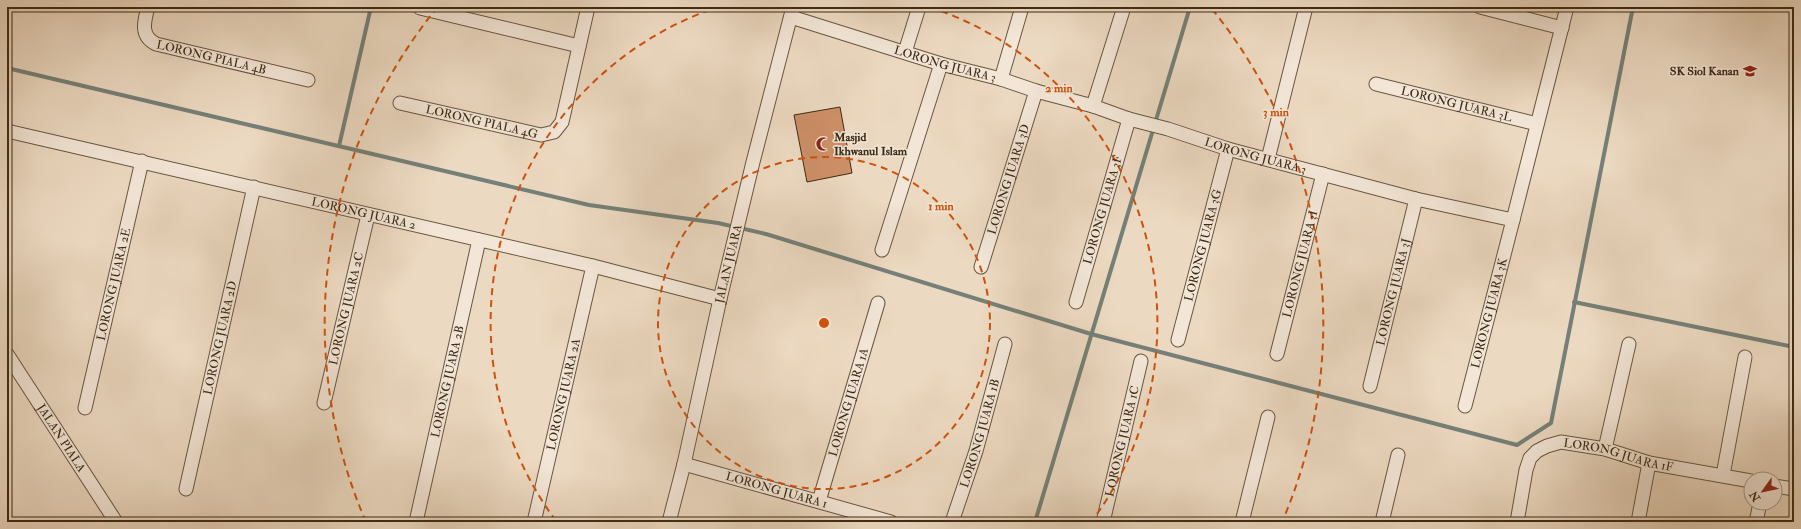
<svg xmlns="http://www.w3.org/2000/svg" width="1801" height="529" font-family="'IM FELL Double Pica',serif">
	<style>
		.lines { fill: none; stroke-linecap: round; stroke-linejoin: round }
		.stream { stroke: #758078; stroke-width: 4 }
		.building { fill: #cd8f68; stroke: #3d2b15 }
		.minor-casing { stroke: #695640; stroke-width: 15 }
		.minor { stroke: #f3e6d7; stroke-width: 13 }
		.ring { fill: none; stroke: #ce520d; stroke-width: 2; stroke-dasharray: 7 5 }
		.labels { text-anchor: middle; stroke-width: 3; stroke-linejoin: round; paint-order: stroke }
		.street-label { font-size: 12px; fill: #3d2b15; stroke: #f3e6d7 }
		.poi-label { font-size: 12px; font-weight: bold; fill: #3d2b15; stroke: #f3e6d7; text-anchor: end }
		.centre { fill: #ce520d; stroke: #f3e6d7; stroke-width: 2 }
		.ring-label { font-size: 12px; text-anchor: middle; font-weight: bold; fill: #ce520d; stroke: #f3e6d7; stroke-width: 3; stroke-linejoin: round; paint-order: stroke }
	</style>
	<rect width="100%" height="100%" fill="#ecd9c1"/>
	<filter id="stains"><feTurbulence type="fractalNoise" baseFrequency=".005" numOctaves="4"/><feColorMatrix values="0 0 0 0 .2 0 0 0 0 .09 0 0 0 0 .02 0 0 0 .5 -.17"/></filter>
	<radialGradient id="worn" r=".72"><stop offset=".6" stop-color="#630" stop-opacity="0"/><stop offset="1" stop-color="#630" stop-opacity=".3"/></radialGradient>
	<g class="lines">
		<g class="stream">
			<polyline points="7,68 589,205 718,223 766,234 1091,334 1517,445 1551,423 1633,7"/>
			<polyline points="339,146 371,7"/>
			<polyline points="1574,302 1794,347"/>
			<polyline points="1035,522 1190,7"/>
		</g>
	</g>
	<polygon class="building" points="840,107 852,173 807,182 794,115"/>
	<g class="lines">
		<defs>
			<g id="minor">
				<path id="s1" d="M148 7C144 22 140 36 156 44L308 80"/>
				<polyline points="1480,7 1562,28"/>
				<polyline points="420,8 579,46"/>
				<path id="s2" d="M791 17 941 64 1001 79 1036 91 1093 106 1129 119 1168 129 1228 149 1416 199 1513 220 1567 7"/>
				<polyline points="905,52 919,7"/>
				<polyline points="1001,79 1022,7"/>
				<path id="s3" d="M1376 84 1537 124"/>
				<path id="s4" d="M400 103 541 135 554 132 562 122 588 7"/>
				<polyline points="1093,106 1124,7"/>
				<path id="s5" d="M7 131 593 266 720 299"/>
				<polyline points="1268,159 1306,7"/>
				<polyline points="882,250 941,64"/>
				<path id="s6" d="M981 267 1036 91"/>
				<path id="s7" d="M1076 302 1129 119"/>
				<path id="s8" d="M1178 340 1228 149"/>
				<path id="s9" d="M7 354 116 522"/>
				<path id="s10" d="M1277 354 1323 174"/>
				<path id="s11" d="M1370 386 1416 199"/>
				<path id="s12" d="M324 403 368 215"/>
				<path id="s13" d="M1465 406 1513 220"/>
				<path id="s14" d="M85 408 142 161"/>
				<polyline points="1605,449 1629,344"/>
				<path id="s15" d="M684 464 891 522"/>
				<polyline points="1723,475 1745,357"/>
				<polyline points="1775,486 1794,489"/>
				<path id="s16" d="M186 489 254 187"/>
				<path id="s17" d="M819 501 878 303"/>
				<path id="s18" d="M416 522 479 240"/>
				<path id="s19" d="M534 522 593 266"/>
				<path id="s20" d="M669 522 684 464 720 299 753 162 793 7"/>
				<path id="s21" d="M952 522 976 451 1005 344"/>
				<path id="s22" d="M1103 522 1141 361"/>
				<polyline points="1242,522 1268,417"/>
				<polyline points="1382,522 1398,455"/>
				<path id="s23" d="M1517 522 1526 470 1530 458 1537 451 1547 446 1561 442 1605 449 1649 463 1751 481"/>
				<polyline points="1638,522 1649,463"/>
				<polyline points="1756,522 1760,503"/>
			</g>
		</defs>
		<use href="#minor" class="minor-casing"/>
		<use href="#minor" class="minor"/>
	</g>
	<g class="ring">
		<circle cx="824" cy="323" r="166"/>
		<path d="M556 521A333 333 0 0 1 718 7M930 7A333 333 0 0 1 1092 521"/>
		<path d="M366 522A499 499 0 0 1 436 9M1212 9A499 499 0 0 1 1282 522"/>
	</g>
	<defs>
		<symbol id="school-bare" viewBox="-9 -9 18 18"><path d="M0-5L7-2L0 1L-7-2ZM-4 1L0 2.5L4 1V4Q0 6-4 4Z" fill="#8f2418" stroke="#f3e6d7" stroke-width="2.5" paint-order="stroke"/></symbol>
		<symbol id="mosque-bare" viewBox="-9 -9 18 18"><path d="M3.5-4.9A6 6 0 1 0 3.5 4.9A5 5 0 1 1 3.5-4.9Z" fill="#8f2418" stroke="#f3e6d7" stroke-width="2.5" paint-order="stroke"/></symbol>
	</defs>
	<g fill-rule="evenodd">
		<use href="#school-bare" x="1740" y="61" width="20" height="20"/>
		<use href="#mosque-bare" x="813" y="134" width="20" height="20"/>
	</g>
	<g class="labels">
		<g class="street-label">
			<text dy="4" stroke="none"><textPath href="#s1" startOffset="99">LORONG PIALA 4B</textPath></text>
			<text dy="4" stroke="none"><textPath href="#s2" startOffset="161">LORONG JUARA 3</textPath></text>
			<text dy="4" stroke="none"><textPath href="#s3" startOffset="83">LORONG JUARA 3L</textPath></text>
			<text dy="4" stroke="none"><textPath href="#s4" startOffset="84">LORONG PIALA 4G</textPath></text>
			<text dy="4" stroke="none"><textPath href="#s2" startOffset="485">LORONG JUARA 3</textPath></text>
			<text dy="4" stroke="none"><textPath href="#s6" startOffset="92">LORONG JUARA 3D</textPath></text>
			<text dy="4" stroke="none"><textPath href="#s7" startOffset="96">LORONG JUARA 3F</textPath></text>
			<text dy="4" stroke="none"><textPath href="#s5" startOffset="366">LORONG JUARA 2</textPath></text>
			<text dy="4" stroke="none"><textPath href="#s8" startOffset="98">LORONG JUARA 3G</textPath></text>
			<text dy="4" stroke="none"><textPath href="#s20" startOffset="265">JALAN JUARA</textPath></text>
			<text dy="4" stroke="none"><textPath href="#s10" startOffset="93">LORONG JUARA 3I</textPath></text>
			<text dy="4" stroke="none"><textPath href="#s14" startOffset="127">LORONG JUARA 2E</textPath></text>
			<text dy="4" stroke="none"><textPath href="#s11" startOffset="97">LORONG JUARA 3J</textPath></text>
			<text dy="4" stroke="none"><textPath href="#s12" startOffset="97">LORONG JUARA 2C</textPath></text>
			<text dy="4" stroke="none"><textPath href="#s13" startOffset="96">LORONG JUARA 3K</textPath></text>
			<text dy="4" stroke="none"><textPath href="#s16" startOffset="155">LORONG JUARA 2D</textPath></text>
			<text dy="4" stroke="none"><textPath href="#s18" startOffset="144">LORONG JUARA 2B</textPath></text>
			<text dy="4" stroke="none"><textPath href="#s19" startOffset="131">LORONG JUARA 2A</textPath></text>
			<text dy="4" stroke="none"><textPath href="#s17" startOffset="103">LORONG JUARA 1A</textPath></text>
			<text dy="4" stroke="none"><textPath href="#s21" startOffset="93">LORONG JUARA 1B</textPath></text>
			<text dy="4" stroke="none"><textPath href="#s9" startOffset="100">JALAN PIALA</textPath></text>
			<text dy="4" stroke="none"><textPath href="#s22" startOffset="83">LORONG JUARA 1C</textPath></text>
			<text dy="4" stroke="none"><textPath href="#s23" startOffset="160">LORONG JUARA 1F</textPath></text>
			<text dy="4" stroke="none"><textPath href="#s15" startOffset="96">LORONG JUARA 1</textPath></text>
		</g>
		<g class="poi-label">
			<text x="1739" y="75">SK Siol Kanan</text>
			<text x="834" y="141" text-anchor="start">Masjid<tspan x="834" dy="14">Ikhwanul Islam</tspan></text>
		</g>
	</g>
	<circle cx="824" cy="323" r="6" class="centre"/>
	<g class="ring-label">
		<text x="1059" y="92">2 min</text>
		<text x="1276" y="116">3 min</text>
		<text x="941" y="210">1 min</text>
	</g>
	<rect width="1801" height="529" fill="none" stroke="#ecd9c1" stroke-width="24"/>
	<rect x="8" y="8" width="1785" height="513" fill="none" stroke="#3d2b15" stroke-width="2"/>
	<rect x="12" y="12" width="1777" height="505" fill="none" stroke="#3d2b15"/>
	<g transform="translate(1763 491) rotate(237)"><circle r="19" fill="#f3e6d7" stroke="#aa9b89"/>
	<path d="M0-3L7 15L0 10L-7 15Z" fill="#8f2418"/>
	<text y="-6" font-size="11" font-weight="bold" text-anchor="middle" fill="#3d2b15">N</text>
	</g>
	<rect width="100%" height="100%" filter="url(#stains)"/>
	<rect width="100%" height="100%" fill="url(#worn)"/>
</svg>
